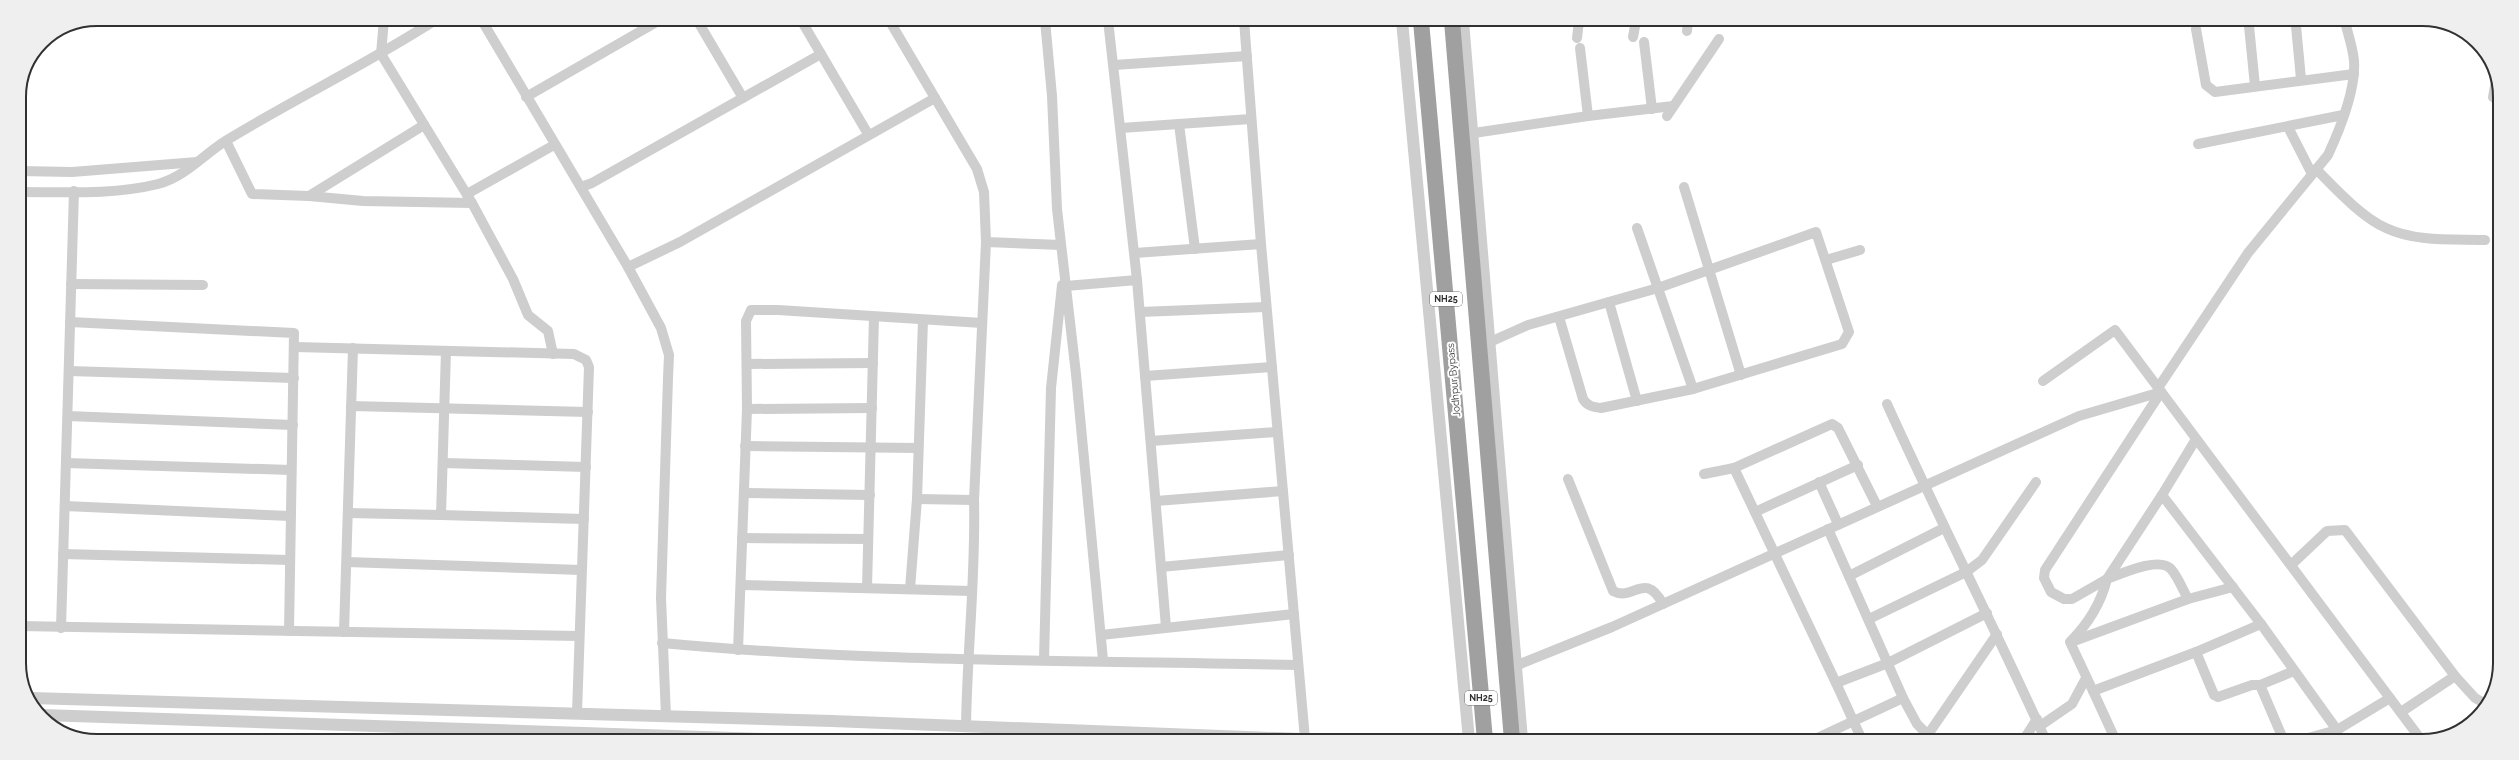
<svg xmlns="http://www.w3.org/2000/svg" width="2519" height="760" font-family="Raleway,sans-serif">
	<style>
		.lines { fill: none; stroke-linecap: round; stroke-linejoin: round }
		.minor { stroke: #cecece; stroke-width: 10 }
		.tertiary { stroke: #cecece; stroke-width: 12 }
		.trunk { stroke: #a0a0a0; stroke-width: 16 }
		.labels { text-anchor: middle; stroke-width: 4; stroke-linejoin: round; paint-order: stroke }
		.shield { fill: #fff; stroke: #6f6f6f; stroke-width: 1 }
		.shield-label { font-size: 9px; font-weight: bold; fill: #313131 }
		.street-label { font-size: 10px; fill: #313131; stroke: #fff }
		.rim { fill: none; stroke: #313131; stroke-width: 2 }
	</style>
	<rect width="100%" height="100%" fill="#fff"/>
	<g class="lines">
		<g class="minor">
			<polyline points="481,19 628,267 661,328 669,355 668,378 661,598 666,716"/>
			<polyline points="697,20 743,98"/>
			<polyline points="801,20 868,134"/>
			<path d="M889 20 977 169 984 192 986 242 974 500C976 575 967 651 966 727"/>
			<polyline points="1045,20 1052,96 1057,209 1076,374 1103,660"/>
			<polyline points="1108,20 1137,280 1166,627"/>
			<polyline points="1244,20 1261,244 1305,739"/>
			<polyline points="2435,22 2444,23"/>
			<polyline points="2249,26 2255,86"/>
			<polyline points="2296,26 2301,79"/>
			<polyline points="2196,29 2206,85 2215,92 2354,74"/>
			<polyline points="1687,31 1688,21"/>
			<polyline points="1633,37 1636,21"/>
			<polyline points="1577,38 1579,21"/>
			<polyline points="1644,42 1652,109"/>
			<polyline points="1580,48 1588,116"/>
			<polyline points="1114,65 1247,56"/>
			<polyline points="2496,80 2493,97 2500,102"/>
			<polyline points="526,97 660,20"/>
			<polyline points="1667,116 1719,39"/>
			<polyline points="1179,124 1195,249"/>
			<polyline points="2288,127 2312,174"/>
			<polyline points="1121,128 1251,119"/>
			<polyline points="1474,133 1588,116 1673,106"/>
			<polyline points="226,141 252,194 309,196 363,201 472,203 381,54 384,19"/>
			<polyline points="2198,144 2343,115"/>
			<path d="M2316 169C2335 188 2361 217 2386 228 2415 242 2453 239 2485 240"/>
			<polyline points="19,171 72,172 197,162"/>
			<polyline points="581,187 592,183 821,54"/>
			<polyline points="1684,187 1741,375"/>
			<path d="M19 192C64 192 114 195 158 184 185 177 204 154 227 140 296 98 369 63 437 19"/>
			<polyline points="467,194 554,145"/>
			<polyline points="309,196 424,125"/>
			<polyline points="472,203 513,279 528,315 548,331 553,354"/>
			<polyline points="1637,228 1693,389"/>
			<polyline points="986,242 1061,245"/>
			<polyline points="1135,253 1261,244"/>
			<polyline points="1826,260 1860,250"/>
			<polyline points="628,267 680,242 935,98"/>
			<polyline points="71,284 203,285"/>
			<polyline points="1066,286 1137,280"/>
			<polyline points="1609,302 1637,401"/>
			<polyline points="1140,312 1266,307"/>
			<polyline points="70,322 294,333 289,631"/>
			<path d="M1490 342 1528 325 1658 288 1816 232 1849 332 1842 344 1693 389 1601 408C1593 407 1587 406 1583 399L1559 317"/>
			<polyline points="295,347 574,354 586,360 589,367 577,713"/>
			<polyline points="747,364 873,363"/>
			<polyline points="69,371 294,378"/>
			<polyline points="1145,376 1272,367"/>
			<polyline points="2043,381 2115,330 2422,741"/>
			<path d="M2158 388 2248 253 2328 155C2340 129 2356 89 2354 61 2353 48 2348 34 2345 22"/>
			<polyline points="2161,392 2045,570 2044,578 2051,592 2064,599 2072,599 2107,579 2162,495"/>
			<path d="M1887 404C1938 517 1995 628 2046 741"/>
			<polyline points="351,406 588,412"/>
			<polyline points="747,409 872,408"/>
			<polyline points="68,416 293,425"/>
			<polyline points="2196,439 2162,495 2261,624 2337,730"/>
			<polyline points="1151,441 1277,432"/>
			<polyline points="745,446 917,448"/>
			<polyline points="66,463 291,470"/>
			<polyline points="443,463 586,467"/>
			<polyline points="1734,468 1836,683 1888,663 1987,613"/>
			<polyline points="1704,474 1734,468 1832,424 1838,428 1877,506"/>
			<path d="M1568 479 1613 591C1634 602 1644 570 1663 604"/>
			<polyline points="1819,482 1838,524"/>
			<polyline points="744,493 870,495"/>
			<polyline points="917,499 974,500"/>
			<polyline points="1156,501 1283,491"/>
			<polyline points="65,506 290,516"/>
			<polyline points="1755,512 1858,465"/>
			<polyline points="348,513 441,515 446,351"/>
			<polyline points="441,515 584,519"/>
			<polyline points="1828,529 1903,698 1917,724 1933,740"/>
			<polyline points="742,538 868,539"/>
			<polyline points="63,554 289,560"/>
			<polyline points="347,562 581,570"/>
			<polyline points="2291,565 2327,531 2345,530 2455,676 2401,712"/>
			<polyline points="1161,567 1289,555"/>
			<polyline points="1849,576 1944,528"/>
			<polyline points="741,585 972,591"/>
			<polyline points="867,588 874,317"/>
			<polyline points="910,589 917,499 923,320"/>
			<path d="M2188 599C2183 590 2178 577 2171 569 2159 556 2121 574 2107 579 2101 603 2088 624 2070 642L2093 691 2196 652"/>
			<polyline points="1869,619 1966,572 1982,560 2036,482"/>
			<polyline points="2261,624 2196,652 2214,695 2218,697 2252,685 2260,685 2284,741"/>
			<polyline points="19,626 579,636"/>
			<polyline points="61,628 74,191"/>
			<polyline points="344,632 353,348"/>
			<polyline points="1101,635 1294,614"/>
			<polyline points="2074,641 2188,599 2233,587"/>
			<path d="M662 643C873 663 1086 660 1298 665"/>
			<polyline points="738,650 747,409 746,321 751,310 778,310 982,323"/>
			<polyline points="1044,660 1051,388 1062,285"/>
			<polyline points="1515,666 1612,627 2079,416 2161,392"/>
			<polyline points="2455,676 2475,698 2484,703"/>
			<polyline points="1836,683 1862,740"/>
			<polyline points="2260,685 2294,671"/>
			<polyline points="2093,691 2116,741"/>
			<polyline points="2040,726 2072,704 2086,678"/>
			<polyline points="1927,736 1997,634"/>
			<polyline points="1813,740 1903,698"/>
			<polyline points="2023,741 2037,719"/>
			<polyline points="2297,741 2337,730 2390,698"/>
		</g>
		<g class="tertiary">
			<polyline points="1402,21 1469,740"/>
			<polyline points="1463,21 1522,740"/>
			<polyline points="30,698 832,721 1326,740"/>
			<polyline points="42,715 766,739"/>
			<polyline points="1455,740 1469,739"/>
		</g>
		<g class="trunk">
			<polyline points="1421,21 1485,740"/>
			<polyline points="1452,21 1512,740"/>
		</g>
	</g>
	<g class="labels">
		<g class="shield">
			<rect x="1430" y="292" width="32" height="14" rx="3"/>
			<rect x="1465" y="691" width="32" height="14" rx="3"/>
		</g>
		<g class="shield-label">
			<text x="1446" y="302">NH25</text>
			<text x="1481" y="701">NH25</text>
		</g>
		<g class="street-label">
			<text transform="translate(1453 380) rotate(-95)" y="4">Jodhpur Bypass</text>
		</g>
	</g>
	<path d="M0 0H2519V760H0ZM97 26H2422A71 71 0 0 1 2493 97V663A71 71 0 0 1 2422 734H97A71 71 0 0 1 26 663V97A71 71 0 0 1 97 26Z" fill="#efefef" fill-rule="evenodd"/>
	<path class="rim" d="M97 26H2422A71 71 0 0 1 2493 97V663A71 71 0 0 1 2422 734H97A71 71 0 0 1 26 663V97A71 71 0 0 1 97 26Z"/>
</svg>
